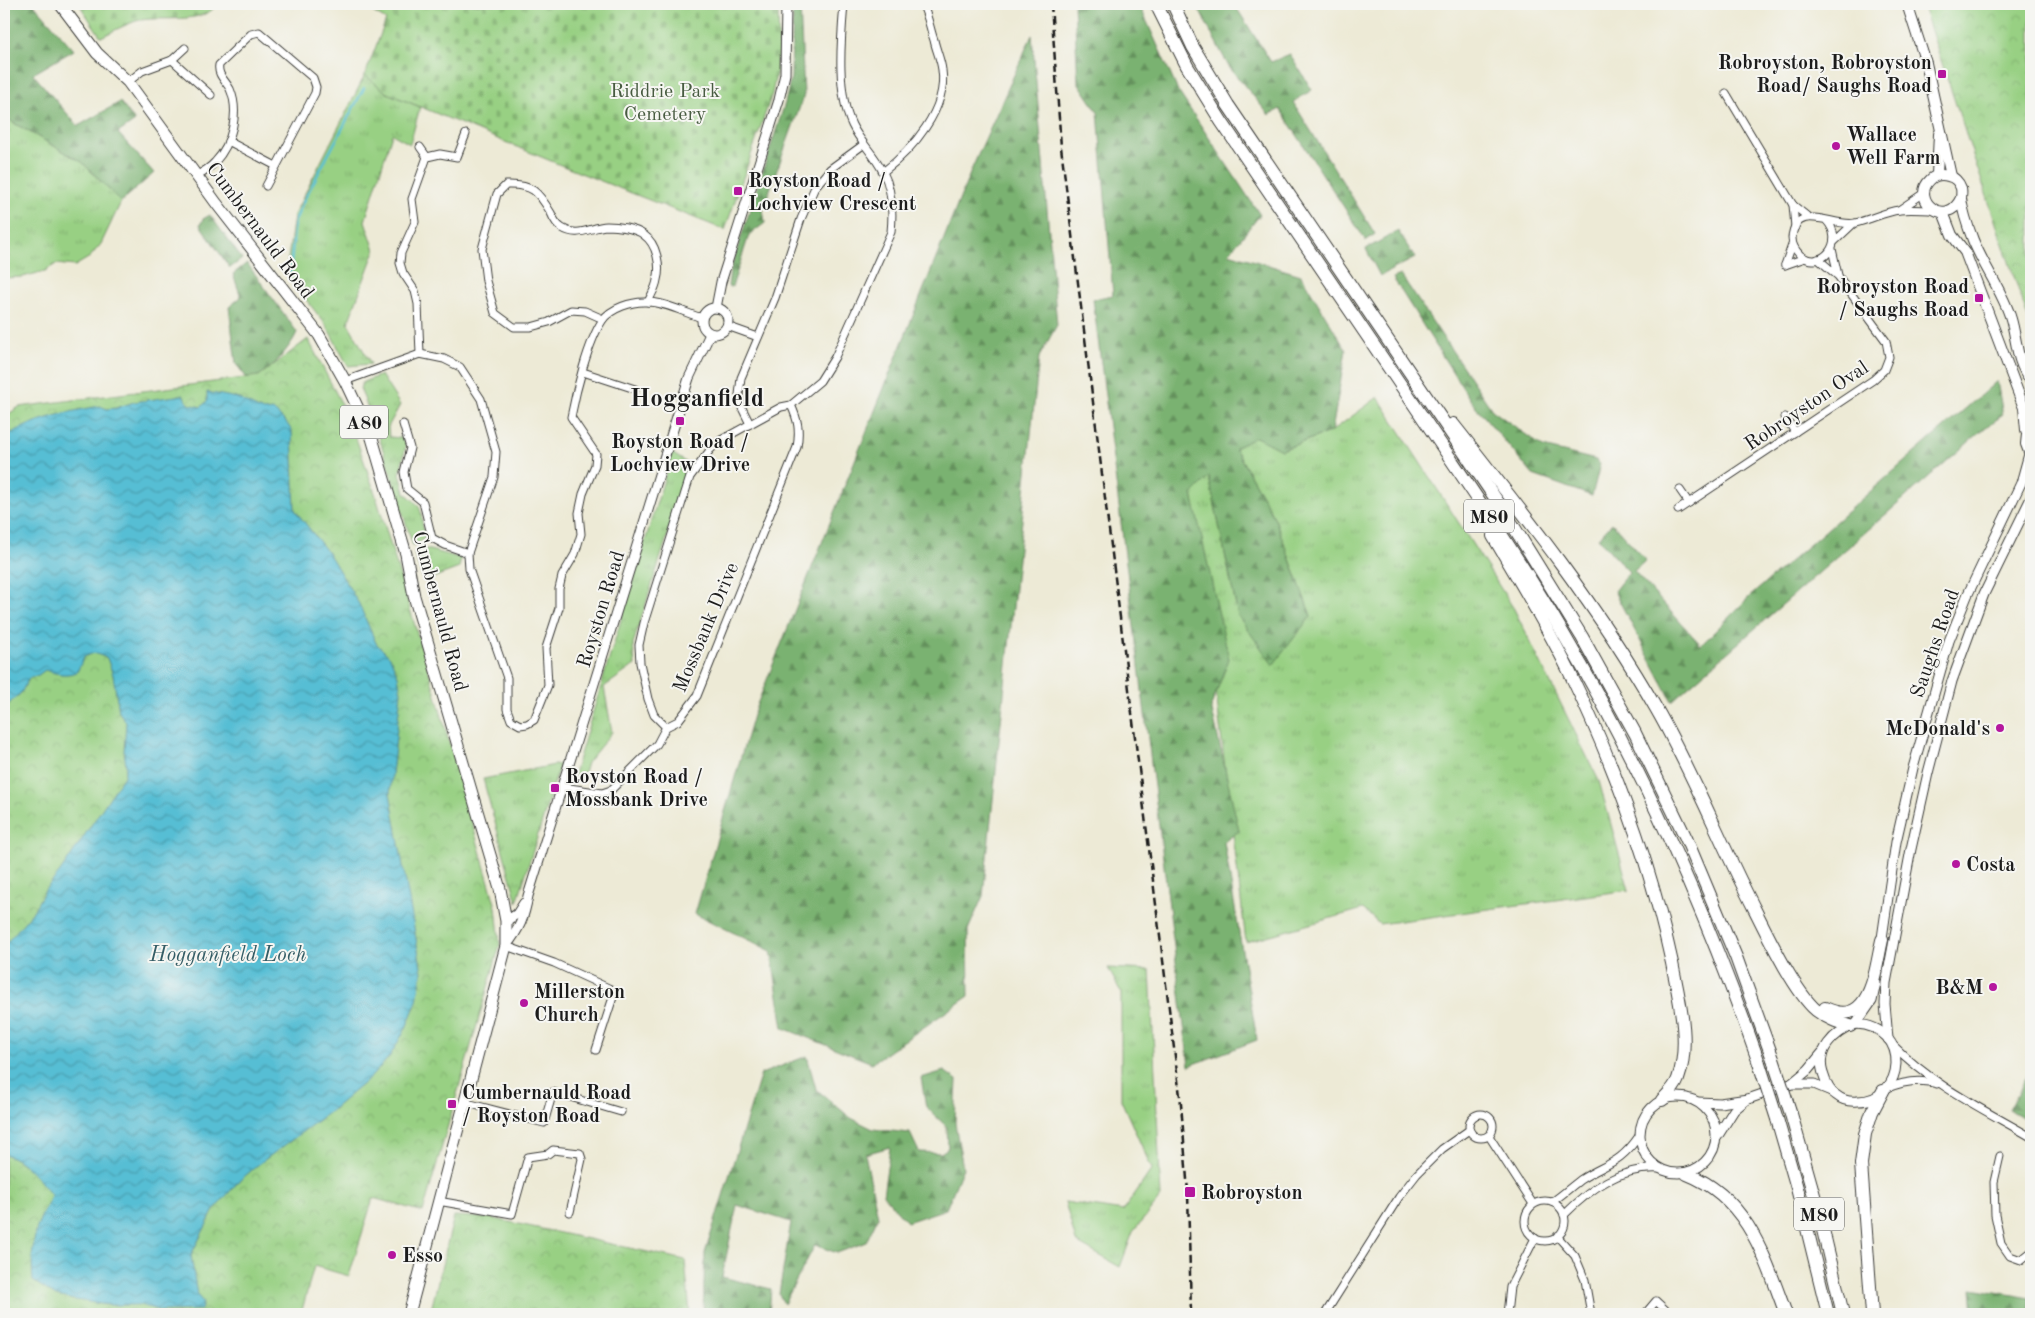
<svg xmlns="http://www.w3.org/2000/svg" width="2035" height="1318" font-family="'Old Standard TT',serif">
	<style>
		.grass { fill: url(#grass-tufts); stroke: #5a7650 }
		.forest { fill: url(#forest-firs); stroke: #4b6746 }
		.cemetery { fill: url(#cemetery-stones); stroke: #5a7650 }
		.park { fill: url(#park-crowns); stroke: #5a7650 }
		.water { fill: url(#water-waves); stroke: #3a6d78 }
		.lines { fill: none; stroke-linecap: round; stroke-linejoin: round }
		.stream { stroke: #57bed4; stroke-width: 2.5 }
		.minor-casing { stroke: #3b3b38; stroke-width: 9 }
		.tertiary-casing { stroke: #3b3b38; stroke-width: 11 }
		.secondary-casing { stroke: #3b3b38; stroke-width: 12 }
		.primary-casing { stroke: #3b3b38; stroke-width: 13 }
		.motorway-casing { stroke: #3b3b38; stroke-width: 14 }
		.minor { stroke: #fff; stroke-width: 7 }
		.tertiary { stroke: #fff; stroke-width: 9 }
		.secondary { stroke: #fff; stroke-width: 10 }
		.primary { stroke: #fff; stroke-width: 11 }
		.motorway { stroke: #fff; stroke-width: 12 }
		.rail { stroke: #1c1c1c; stroke-width: 2.5; stroke-dasharray: 8 4; stroke-linecap: butt }
		.motorway-bridge-casing { stroke: #3b3b38; stroke-width: 14; stroke-linecap: butt }
		.motorway-bridge { stroke: #fff; stroke-width: 12 }
		.poi-dot { fill: #b5179e; stroke: #f6f6f2; stroke-width: 2 }
		.labels { text-anchor: middle; stroke-width: 4; stroke-linejoin: round; paint-order: stroke }
		.shield { fill: #f6f6f2; stroke: #5d5d5c; stroke-width: 1 }
		.shield-label { font-size: 19px; font-weight: bold; fill: #1c1c1c }
		.poi-label { font-size: 20px; font-weight: bold; fill: #1c1c1c; stroke: #f6f6f2; text-anchor: start }
		.park-label { font-size: 20px; fill: #475b40; stroke: #f6f6f2 }
		.street-label { font-size: 20px; fill: #1c1c1c; stroke: #f6f6f2 }
		.water-label { font-size: 21px; font-style: italic; fill: #345d66; stroke: #f6f6f2 }
		.district-label { font-size: 25px; font-weight: bold; fill: #1c1c1c; stroke: #f6f6f2 }
	</style>
	<defs>
		<pattern id="grass-tufts" width="24" height="20" patternUnits="userSpaceOnUse" patternTransform="scale(1.25)"><rect width="24" height="20" fill="#98d083"/><path d="M3 7l-1-3M5 7V3M7 7l1-3M15 17l-1-3M17 17v-4M19 17l1-3" fill="none" stroke="#82b271"/></pattern>
		<pattern id="forest-firs" width="22" height="20" patternUnits="userSpaceOnUse" patternTransform="scale(1.25)"><rect width="22" height="20" fill="#7ab271"/><path d="M5 1l3.5 6h-7zM16 11l3.5 6h-7z" fill="#63905c"/></pattern>
		<pattern id="cemetery-stones" width="16" height="16" patternUnits="userSpaceOnUse" patternTransform="scale(1.25)"><rect width="16" height="16" fill="#98d083"/><path d="M2 7V4a2 2 0 0 1 4 0v3zM10 15v-3a2 2 0 0 1 4 0v3z" fill="#82b271"/></pattern>
		<pattern id="park-crowns" width="20" height="18" patternUnits="userSpaceOnUse" patternTransform="scale(1.25)"><rect width="20" height="18" fill="#98d083"/><path d="M2 6a3 3 0 1 1 6 0M12 15a3 3 0 1 1 6 0" fill="none" stroke="#82b271"/></pattern>
		<pattern id="water-waves" width="16" height="10" patternUnits="userSpaceOnUse" patternTransform="scale(1.25)"><rect width="16" height="10" fill="#57bed4"/><path d="M0 5q4-4 8 0t8 0" fill="none" stroke="#479aab"/></pattern>
	</defs>
	<rect width="100%" height="100%" fill="#f6f6f2"/>
	<filter id="ink" filterUnits="userSpaceOnUse"><feTurbulence type="fractalNoise" baseFrequency=".02" numOctaves="2"/><feDisplacementMap in="SourceGraphic" scale="10" xChannelSelector="R" yChannelSelector="G"/><feConvolveMatrix kernelMatrix="1 2 1 2 8 2 1 2 1" color-interpolation-filters="sRGB"/></filter>
	<filter id="wash" filterUnits="userSpaceOnUse"><feTurbulence type="fractalNoise" baseFrequency=".0096" numOctaves="4" result="noise"/><feDisplacementMap in="SourceGraphic" scale="20" xChannelSelector="R" yChannelSelector="G"/><feGaussianBlur stdDeviation="1.12" result="paint"/><feColorMatrix in="noise" values="0 0 0 0 0 0 0 0 0 0 0 0 0 0 0 0 0 1.4 0 .05"/><feComposite in="paint" operator="in"/></filter>
	<g filter="url(#wash)">
		<rect width="100%" height="100%" fill="#edead6"/>
		<g class="grass">
			<polygon points="365,75 387,93 420,107 410,144 392,134 365,221 375,250 348,323 371,364 348,366 326,325 286,274 294,215"/>
			<polygon points="4,114 12,122 82,162 121,202 101,244 90,257 75,266 56,264 45,271 23,277 4,278"/>
			<path d="M381 375 400 405 388 427 389 437 402 438 406 445 400 473 405 493C429 512 417 512 426 537L413 546 379 437 360 388 363 382Z"/>
			<polygon points="1378,397 1514,609 1599,781 1629,890 1379,924 1363,909 1246,942 1192,494 1209,476 1238,616 1311,616 1275,519 1235,448 1256,436 1282,450 1332,431"/>
			<polygon points="672,453 690,465 633,644 635,665 604,687 612,732 587,763 581,783 574,774"/>
			<polygon points="426,549 461,558 459,568 424,581 414,553"/>
			<polygon points="560,764 517,902 483,779"/>
			<polygon points="1108,968 1150,970 1161,1197 1133,1232 1120,1267 1076,1242 1065,1202 1123,1211 1152,1169 1121,1100 1121,992"/>
		</g>
		<g class="forest">
			<polygon points="4,4 34,4 74,50 33,74 78,126 120,102 135,121 118,133 154,173 121,202 82,162 12,122 4,114"/>
			<polygon points="793,4 800,4 804,95 763,209 765,223 749,235 732,287 728,286 730,271 785,103 791,77"/>
			<polygon points="1074,4 1139,4 1178,91 1260,215 1229,253 1301,275 1346,350 1332,431 1281,450 1256,437 1235,448 1275,519 1311,616 1273,665 1238,616 1209,477 1192,494 1229,659 1211,706 1239,831 1224,842 1257,1040 1189,1066 1093,299 1113,295 1098,112 1078,82"/>
			<polygon points="1196,4 1234,4 1271,62 1290,54 1312,90 1293,102 1375,234 1366,241 1280,109 1269,115 1229,67"/>
			<polygon points="1032,35 1057,325 1039,357 983,896 968,930 969,996 872,1063 783,1028 771,951 695,914 754,712 973,166"/>
			<polygon points="210,215 242,259 230,268 200,225 203,219"/>
			<polygon points="1398,231 1415,258 1380,276 1366,249"/>
			<path d="M247 263 297 332C293 344 270 372 258 376 254 377 249 377 246 377L236 364 229 307 241 297 233 274Z"/>
			<polygon points="1401,275 1492,410 1543,447 1596,460 1600,464 1592,496 1533,475 1471,401 1393,278"/>
			<polygon points="1997,381 2003,415 1986,427 1672,701 1614,591 1629,572 1598,538 1612,523 1646,560 1634,571 1701,645 1747,599"/>
			<polygon points="807,1056 816,1089 851,1118 873,1129 910,1133 919,1152 941,1153 948,1148 947,1127 926,1107 921,1078 944,1071 957,1080 955,1123 963,1168 946,1209 907,1222 883,1195 890,1147 865,1154 878,1217 866,1242 837,1253 815,1245 784,1304 779,1294 791,1222 737,1205 722,1277 771,1289 769,1314 703,1314 705,1253 761,1074"/>
			<polygon points="2031,1069 2031,1122 2009,1110"/>
			<polygon points="1972,1288 2031,1298 2031,1314 1974,1314"/>
		</g>
		<g class="cemetery">
			<path d="M79 4H217C204 26 158 15 136 21 124 25 112 32 101 37Z"/>
			<polygon points="360,4 778,4 779,60 772,94 725,230 563,166 387,93 365,75 386,20"/>
		</g>
		<g class="park">
			<polygon points="1922,4 2031,4 2031,327"/>
			<polygon points="308,339 349,418 375,493 435,692 496,907 500,945 423,1212 373,1198 349,1276 314,1266 301,1314 4,1314 4,417 19,407 259,376"/>
			<polygon points="454,1216 491,1218 685,1260 690,1314 430,1314"/>
		</g>
		<path class="water" d="M207 392 237 398 263 411 273 410 286 422 292 431 295 510 329 554 359 604 376 643 390 657 398 676 401 692 390 793 422 972 417 1001 406 1028 390 1056 372 1076 332 1110 259 1164 238 1182 214 1210 191 1255 197 1295 203 1302 201 1310 161 1311 140 1305H107L70 1299 56 1296 33 1281C31 1261 32 1239 40 1219 43 1211 49 1204 51 1195 38 1178 24 1160 4 1154V946L32 913 45 890 60 872 124 776 126 766 124 751 126 722 119 712 113 675 107 658 94 653 84 657 77 672C65 676 57 674 45 670L37 676 29 678 21 693 4 708V437C38 418 62 413 100 406L107 409 116 408 134 402 183 395 189 404 201 407 207 401Z"/>
		<g class="lines">
			<polyline class="stream" points="290,273 295,221 303,202 364,88"/>
		</g>
	</g>
	<g filter="url(#ink)">
		<g class="lines">
			<defs>
				<g id="minor">
					<polyline points="172,60 211,95"/>
					<polyline points="128,82 142,71 172,60 185,48"/>
					<polyline points="1726,93 1793,205 1808,217"/>
					<polyline points="228,141 276,166"/>
					<polyline points="427,157 440,154 457,157 466,134"/>
					<path d="M883 172C912 150 948 109 942 70 941 60 936 50 934 40 930 29 928 14 922 4"/>
					<path d="M196 176C203 172 210 168 215 162 232 144 240 112 230 89 226 81 217 75 219 65L251 34 259 32 313 78 316 87 315 93 266 186"/>
					<polyline points="1793,205 1795,227"/>
					<polyline points="1899,210 1924,193"/>
					<path d="M1826 220C1847 242 1821 272 1800 255 1795 250 1792 245 1792 238 1795 200 1835 228 1855 223 1870 220 1884 212 1899 210 1910 209 1923 210 1934 210"/>
					<polyline points="1835,241 1853,224"/>
					<polyline points="1832,249 1838,275"/>
					<polyline points="1785,265 1805,258"/>
					<polyline points="1785,265 1792,245"/>
					<path d="M603 319 585 311 571 310 549 322 531 327H514L495 313 486 281 482 249 497 194 506 185C532 184 538 191 551 213 553 218 557 225 562 228 578 238 590 227 607 226 617 226 635 228 644 235 657 244 661 266 657 280 656 288 651 295 648 302"/>
					<polyline points="727,326 758,337"/>
					<polyline points="420,354 418,304 415,291 403,273 400,263 401,253 415,222 412,199 427,157 420,147"/>
					<polyline points="583,372 635,389"/>
					<path d="M345 381 420 354 444 359 460 367 481 399 496 452 494 477 468 553 469 569 507 678V709L511 720 520 725 527 724 534 720 548 685 546 648 559 608V589L562 576 575 554 581 534 579 513 583 494 595 465 596 454 571 417C576 391 588 342 602 321 610 308 633 301 647 302 665 302 685 313 702 318"/>
					<polyline points="1785,417 1795,432"/>
					<polyline points="403,424 410,448 404,472 407,489 423,502 432,538 445,545 468,553"/>
					<polyline points="750,424 742,408 739,395 741,378 775,298 801,219 815,187 830,169 863,145"/>
					<polyline points="1680,490 1689,503"/>
					<polyline points="1678,510 1873,380 1884,370 1889,357 1886,341 1838,276 1818,259"/>
					<path d="M666 727 654 715 648 699 640 663 639 645 644 623 690 477 710 450 721 440 781 407 791 405 820 381 835 357 891 232C893 212 893 191 883 172 875 155 860 142 852 125 836 91 841 40 844 4"/>
					<path d="M563 787 602 793 611 790 657 744 666 727 678 721 697 696 797 447C800 430 798 420 791 405"/>
					<polyline points="506,946 554,963 615,991 596,1050"/>
					<path d="M1893 1045C1932 1085 1983 1109 2031 1137"/>
					<path d="M1885 1089C1902 1082 1919 1078 1937 1084"/>
					<polyline points="463,1102 544,1123 553,1092 621,1112"/>
					<circle cx="1481" cy="1126" r="12"/>
					<polyline points="1489,1136 1533,1204"/>
					<polyline points="2000,1156 1994,1182 1995,1215 2001,1243 2010,1256 2021,1260 2031,1252"/>
					<circle cx="1545" cy="1221" r="20"/>
					<polyline points="438,1201 512,1214 528,1157 548,1154 553,1150 580,1153 582,1159 570,1212"/>
					<path d="M1552 1202C1562 1195 1571 1187 1580 1180 1606 1163 1619 1165 1639 1136"/>
					<path d="M1564 1215C1591 1188 1620 1167 1659 1169"/>
					<polyline points="1557,1236 1575,1256 1585,1280 1591,1314"/>
					<polyline points="1325,1314 1399,1197 1417,1174 1442,1149 1469,1130"/>
					<polyline points="1507,1314 1510,1287 1535,1238"/>
					<polyline points="1645,1314 1656,1301 1670,1314"/>
				</g>
				<g id="tertiary">
					<polyline points="716,308 721,282 779,100 785,74 786,4"/>
					<circle cx="715" cy="321" r="13"/>
					<polyline points="506,921 517,914 524,903"/>
					<polyline points="1881,945 1896,842 1913,768 1949,641 1967,596 2021,483 2029,454"/>
					<path d="M506 946C520 928 524 918 528 896L689 378 710 334"/>
					<polyline points="1856,1024 1872,1001 1876,983"/>
					<path d="M1856 1024C1913 1027 1905 1101 1858 1101 1850 1102 1842 1100 1836 1095 1829 1091 1826 1083 1824 1076 1814 1051 1834 1032 1856 1024Z"/>
					<polyline points="1888,1039 1885,1004 1886,983 1911,849 1928,773 1952,681 1984,594 2031,498"/>
					<polyline points="1791,1084 1814,1084 1831,1091"/>
					<circle cx="1678" cy="1135" r="38"/>
					<polyline points="1698,1102 1720,1103 1748,1099 1791,1084 1808,1070 1822,1053"/>
					<polyline points="1717,1137 1734,1110 1747,1099"/>
				</g>
				<g id="secondary">
					<polyline points="1907,4 1926,63 1951,176"/>
					<polyline points="1937,175 1939,134"/>
					<path d="M1961 198C1946 230 1910 199 1930 180 1935 175 1941 174 1948 176 1954 177 1959 182 1961 188 1962 192 1961 196 1961 199 1963 213 1968 227 1973 240 1983 265 2004 294 2011 319 2017 339 2016 363 2031 380"/>
					<polyline points="1943,212 1952,235 1965,252 2024,408 2026,430"/>
					<polyline points="2028,425 2026,444 2031,457"/>
				</g>
				<polyline id="primary" points="60,4 97,53 128,82 217,204 319,335 345,381 372,438 406,554 414,596 500,889 506,921 506,946 409,1314"/>
				<g id="motorway">
					<path d="M1156 4 1187 66 1221 121C1285 216 1350 311 1415 406 1466 482 1518 556 1564 635 1644 771 1707 915 1759 1063"/>
					<polyline points="1173,4 1193,47 1228,105 1504,511 1582,637 1635,733 1686,838 1736,957 1773,1059"/>
					<path d="M1453 424C1526 516 1599 608 1657 710 1694 775 1721 844 1755 910 1768 936 1795 992 1816 1010 1826 1018 1838 1022 1850 1026"/>
					<path d="M1493 536C1519 580 1546 624 1569 671 1614 764 1650 862 1672 963 1679 999 1691 1043 1678 1079 1675 1088 1668 1094 1662 1100"/>
					<path d="M1825 1008C1871 1030 1875 970 1882 940"/>
					<polyline points="1791,1114 1819,1213 1843,1314"/>
					<polyline points="1777,1119 1797,1188 1828,1314"/>
					<path d="M1687 1174C1748 1198 1765 1258 1786 1314"/>
					<polyline points="1872,1314 1861,1164 1865,1134 1872,1112 1883,1091"/>
				</g>
			</defs>
			<use href="#minor" class="minor-casing"/>
			<use href="#tertiary" class="tertiary-casing"/>
			<use href="#secondary" class="secondary-casing"/>
			<use href="#primary" class="primary-casing"/>
			<use href="#motorway" class="motorway-casing"/>
			<use href="#minor" class="minor"/>
			<use href="#tertiary" class="tertiary"/>
			<use href="#secondary" class="secondary"/>
			<use href="#primary" class="primary"/>
			<use href="#motorway" class="motorway"/>
			<polyline class="rail" points="1051,4 1061,147 1181,1104 1188,1192 1191,1314"/>
			<defs>
				<g id="motorway-bridge">
					<polyline points="1773,1059 1791,1114"/>
					<polyline points="1759,1063 1777,1119"/>
				</g>
			</defs>
			<use href="#motorway-bridge" class="motorway-bridge-casing"/>
			<use href="#motorway-bridge" class="motorway-bridge"/>
		</g>
	</g>
	<g class="poi-dot">
		<rect x="1937" y="69" width="10" height="10" rx="2.5"/>
		<circle cx="1836" cy="146" r="5"/>
		<rect x="733" y="186" width="10" height="10" rx="2.5"/>
		<rect x="1974" y="293" width="10" height="10" rx="2.5"/>
		<rect x="675" y="416" width="10" height="10" rx="2.5"/>
		<circle cx="2000" cy="728" r="5"/>
		<rect x="550" y="783" width="10" height="10" rx="2.5"/>
		<circle cx="1956" cy="864" r="5"/>
		<circle cx="1993" cy="987" r="5"/>
		<circle cx="524" cy="1003" r="5"/>
		<rect x="447" y="1099" width="10" height="10" rx="2.5"/>
		<rect x="1184" y="1186" width="12" height="12" rx="2.5"/>
		<circle cx="392" cy="1255" r="5"/>
	</g>
	<g class="labels">
		<g class="shield">
			<rect x="340" y="405.5" width="48" height="33" rx="4"/>
			<rect x="1464" y="499.5" width="50" height="33" rx="4"/>
			<rect x="1794" y="1197.5" width="50" height="33" rx="4"/>
		</g>
		<g class="shield-label">
			<text x="364" y="429">A80</text>
			<text x="1489" y="523">M80</text>
			<text x="1819" y="1221">M80</text>
		</g>
		<g class="poi-label">
			<text x="1932" y="69" text-anchor="end">Robroyston, Robroyston<tspan x="1932" dy="23">Road/ Saughs Road</tspan></text>
			<text x="1846" y="141">Wallace<tspan x="1846" dy="23">Well Farm</tspan></text>
			<text x="748" y="187">Royston Road /<tspan x="748" dy="23">Lochview Crescent</tspan></text>
			<text x="1969" y="293" text-anchor="end">Robroyston Road<tspan x="1969" dy="23">/ Saughs Road</tspan></text>
			<text x="680" y="448" text-anchor="middle">Royston Road /<tspan x="680" dy="23">Lochview Drive</tspan></text>
			<text x="1990" y="735" text-anchor="end">McDonald's</text>
			<text x="565" y="783">Royston Road /<tspan x="565" dy="23">Mossbank Drive</tspan></text>
			<text x="1966" y="871">Costa</text>
			<text x="1983" y="994" text-anchor="end">B&amp;M</text>
			<text x="534" y="998">Millerston<tspan x="534" dy="23">Church</tspan></text>
			<text x="462" y="1099">Cumbernauld Road<tspan x="462" dy="23">/ Royston Road</tspan></text>
			<text x="1201" y="1199">Robroyston</text>
			<text x="402" y="1262">Esso</text>
		</g>
		<g class="park-label">
			<text x="665" y="97">Riddrie Park<tspan x="665" dy="23">Cemetery</tspan></text>
		</g>
		<g class="street-label">
			<text transform="translate(261 230) rotate(53)" y="7">Cumbernauld Road</text>
			<text transform="translate(1806 405) rotate(-34)" y="7">Robroyston Oval</text>
			<text transform="translate(600 609) rotate(-73)" y="7">Royston Road</text>
			<text transform="translate(441 611) rotate(75)" y="7">Cumbernauld Road</text>
			<text transform="translate(705 627) rotate(-67)" y="7">Mossbank Drive</text>
			<text transform="translate(1934 643) rotate(-71)" y="7">Saughs Road</text>
		</g>
		<g class="water-label">
			<text x="228" y="961">Hogganfield Loch</text>
		</g>
		<g class="district-label">
			<text x="697" y="406">Hogganfield</text>
		</g>
	</g>
	<rect width="2035" height="1318" fill="none" stroke="#f6f6f2" stroke-width="20"/>
</svg>
